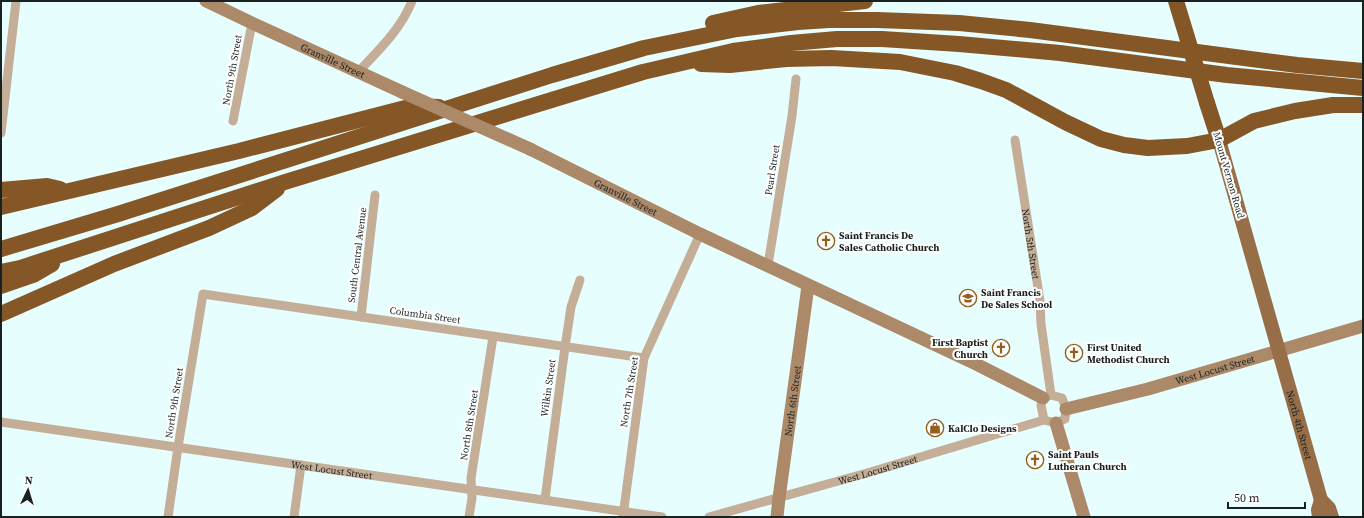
<svg xmlns="http://www.w3.org/2000/svg" width="1364" height="518" font-family="'Source Serif 4',serif">
<rect width="100%" height="100%" fill="#e7fefe"/>
<g fill="none" stroke-linecap="round" stroke-linejoin="round">
<g stroke="#c5ae98" stroke-width="9">
<path d="M359,71C379,50 401,29 412,1"/>
<path d="M233,121L252,23"/>
<path d="M1,133L16,1"/>
<path id="s1" d="M1015,140L1040,301L1041,324L1051,395"/>
<path d="M768,265L792,116L796,79"/>
<path d="M361,317L375,195"/>
<path d="M1051,395L1062,398L1066,409L1065,419L1056,423L1044,420L1041,405L1043,398Z"/>
<path id="s2" d="M1,422L662,517"/>
<path d="M545,499L565,347L571,307L580,280"/>
<path d="M623,516L644,358L700,234"/>
<path d="M168,517L178,447L203,294L644,358"/>
<path d="M294,517L301,465"/>
<path d="M469,517L472,498L471,478L493,337"/>
<path id="s3" d="M709,517L867,473L1044,420"/>
</g>
<g stroke="#ab8969" stroke-width="13">
<path id="s4" d="M206,1L252,23L402,92"/>
<path id="s5" d="M530,149L700,234L970,361L1043,398"/>
<path id="s6" d="M1066,409L1148,389L1363,326"/>
<path d="M1056,423L1084,517"/>
<path id="s7" d="M777,517L779,498L808,286"/>
</g>
<g stroke="#976e47" stroke-width="14">
<path id="s8" d="M1219,140L1321,500L1329,508L1332,517"/>
<path d="M1319,517L1318,510L1321,500"/>
</g>
<g stroke="#865726" stroke-width="16">
<path d="M713,23L758,13L865,1"/>
<path d="M701,64L730,65L786,59L832,58L900,62L955,73L981,81L1006,90L1065,122L1101,139L1124,145L1148,148L1187,146L1219,140L1254,121L1295,111L1333,105H1363"/>
<path d="M1207,103L1219,140"/>
<path d="M1,190L47,186L60,189"/>
<path d="M1,207L239,151L413,106L439,107"/>
<path d="M1,249L118,214L552,75L644,48L737,29L798,22L829,20H877L959,23L1030,30L1297,65L1363,71"/>
<path d="M1,272L20,268L285,182L643,72L733,51L791,43L837,39H882L959,44L1060,53L1227,75L1363,88"/>
<path d="M1,286L33,275L52,264"/>
<path d="M1,314L114,264L209,228L252,208L277,189"/>
</g>
<path stroke="#ab8969" stroke-width="13" d="M402,92L530,149"/>
<path stroke="#865726" stroke-width="16" d="M1176,1L1207,103"/>
</g>
<defs>
<symbol id="church-ring" viewBox="-11 -11 22 22"><circle r="9.5" fill="#fff" stroke="#975d1b" stroke-width="1.5"/><path d="M-1.2-6h2.4v3.5h3.3v2.4h-3.3V6h-2.4V-.1h-3.3v-2.4h3.3Z" fill="#975d1b"/></symbol>
<symbol id="school-ring" viewBox="-11 -11 22 22"><circle r="9.5" fill="#fff" stroke="#975d1b" stroke-width="1.5"/><path d="M0-5L7-2L0 1L-7-2ZM-4 1L0 2.5L4 1V4Q0 6-4 4Z" fill="#975d1b"/></symbol>
<symbol id="shop-ring" viewBox="-11 -11 22 22"><circle r="9.5" fill="#fff" stroke="#975d1b" stroke-width="1.5"/><path d="M-5-2.5h2.3a2.7 3.5 0 0 1 5.4 0H5L5.5 6h-11ZM-1.5-2.5h3a1.5 2.3 0 0 0-3 0Z" fill="#975d1b"/></symbol>
</defs>
<g fill-rule="evenodd">
<use href="#church-ring" x="816" y="231" width="20" height="20"/>
<use href="#school-ring" x="958" y="288" width="20" height="20"/>
<use href="#church-ring" x="991" y="338" width="20" height="20"/>
<use href="#church-ring" x="1064" y="343" width="20" height="20"/>
<use href="#shop-ring" x="925" y="418" width="20" height="20"/>
<use href="#church-ring" x="1025" y="450" width="20" height="20"/>
</g>
<g text-anchor="middle" dominant-baseline="central" stroke-width="4" stroke-linejoin="round" paint-order="stroke">
<g font-size="10" fill="#192121" stroke="#fff">
<text stroke="none"><textPath href="#s4" startOffset="140">Granville Street</textPath></text>
<text transform="translate(232 70) rotate(-80)">North 9th Street</text>
<text transform="translate(772 170) rotate(-81)">Pearl Street</text>
<text transform="translate(1229 175) rotate(74)">Mount Vernon Road</text>
<text stroke="none"><textPath href="#s5" startOffset="107">Granville Street</textPath></text>
<text stroke="none"><textPath href="#s1" startOffset="105">North 5th Street</textPath></text>
<text transform="translate(357 255) rotate(-83)">South Central Avenue</text>
<text transform="translate(425 315) rotate(8)">Columbia Street</text>
<text stroke="none"><textPath href="#s6" startOffset="154">West Locust Street</textPath></text>
<text transform="translate(548 388) rotate(-82)">Wilkin Street</text>
<text transform="translate(629 392) rotate(-81)">North 7th Street</text>
<text stroke="none"><textPath href="#s7" startOffset="117">North 6th Street</textPath></text>
<text transform="translate(174 403) rotate(-81)">North 9th Street</text>
<text transform="translate(469 425) rotate(-81)">North 8th Street</text>
<text stroke="none"><textPath href="#s8" startOffset="296">North 4th Street</textPath></text>
<text stroke="none"><textPath href="#s2" startOffset="334">West Locust Street</textPath></text>
<text stroke="none"><textPath href="#s3" startOffset="175">West Locust Street</textPath></text>
</g>
<g font-size="10" font-weight="bold" fill="#192121" stroke="#fff" text-anchor="start">
<text x="839" y="235">Saint Francis De<tspan x="839" dy="12">Sales Catholic Church</tspan></text>
<text x="981" y="292">Saint Francis<tspan x="981" dy="12">De Sales School</tspan></text>
<text x="988" y="342" text-anchor="end">First Baptist<tspan x="988" dy="12">Church</tspan></text>
<text x="1087" y="347">First United<tspan x="1087" dy="12">Methodist Church</tspan></text>
<text x="948" y="428">KalClo Designs</text>
<text x="1048" y="454">Saint Pauls<tspan x="1048" dy="12">Lutheran Church</tspan></text>
</g>
</g>
<rect width="1364" height="518" fill="none" stroke="#192121" stroke-width="4"/>
<g transform="translate(28 490) rotate(4)" stroke="#ffffff" stroke-width="3" paint-order="stroke">
<path d="M0-3L7 15L0 10L-7 15Z" fill="#192121"/>
<text y="-6" font-size="11" font-weight="bold" text-anchor="middle" fill="#192121">N</text>
</g>
<path d="M1228 502v6h77v-6" fill="none" stroke="#192121" stroke-width="2"/>
<text x="1234" y="502" font-size="12" fill="#192121" stroke="#ffffff" stroke-width="3" paint-order="stroke">50 m</text>
</svg>
